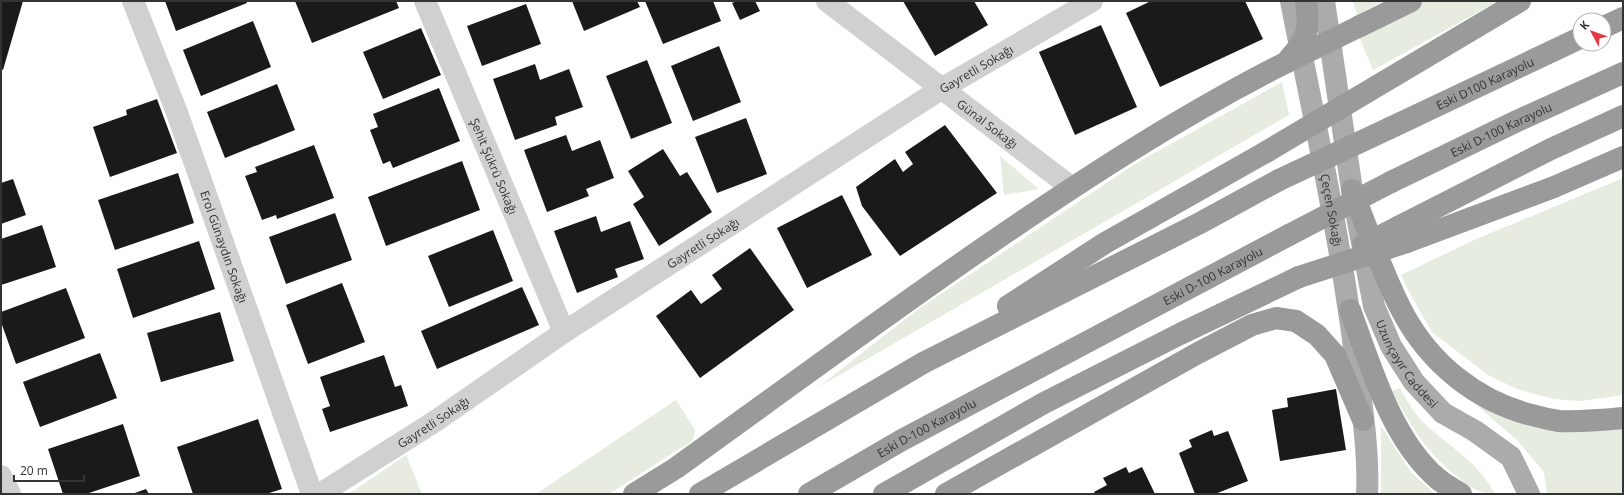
<svg xmlns="http://www.w3.org/2000/svg" width="1624" height="495" font-family="'Open Sans',sans-serif">
<rect width="100%" height="100%" fill="#fff"/>
<g fill="#e6ecdf">
<path d="M1353,1H1383L1357,15Z"/>
<path d="M1424,1H1498L1373,70L1359,36Z"/>
<path d="M1282,82L1289,115L817,388L917,310L1135,164Z"/>
<path d="M1000,156L1039,189L1004,195Z"/>
<path d="M1623,178V395L1581,401L1553,399L1517,389L1488,375L1432,332L1409,292L1401,275L1474,240Z"/>
<path d="M1400,388C1407,401 1415,415 1426,425C1450,447 1480,464 1495,494C1480,494 1470,487 1459,478C1428,455 1410,425 1392,391Z"/>
<path d="M676,400L695,430L693,440L609,494H536Z"/>
<path d="M1475,404L1501,417L1562,431L1623,427V493L1547,494L1544,472L1516,439Z"/>
<path d="M1381,426L1411,472L1435,494H1381Z"/>
<path d="M406,455L422,494H347L355,490Z"/>
</g>
<g fill="#1a1a1a">
<path d="M1,1H23L3,70L1,69Z"/>
<path d="M165,1H246L247,3L176,31Z"/>
<path d="M295,1H396L399,8L312,43Z"/>
<path d="M572,1H637L640,7L584,31Z"/>
<path d="M645,1H713L721,21L663,44Z"/>
<path d="M737,1H755L760,11L740,20L732,3Z"/>
<path d="M903,1H974L988,25L935,56Z"/>
<path d="M1151,1H1245L1263,39L1160,87L1126,13Z"/>
<path d="M526,4L541,44L482,66L467,26Z"/>
<path d="M253,21L271,67L201,96L183,50Z"/>
<path d="M1101,25L1137,107L1075,135L1039,52Z"/>
<path d="M421,28L441,75L383,99L363,52Z"/>
<path d="M719,46L741,102L693,121L671,66Z"/>
<path d="M647,60L672,123L631,139L606,76Z"/>
<path d="M535,64L540,80L569,69L583,107L555,117L557,125L515,140L493,79Z"/>
<path d="M277,84L295,130L225,158L207,112Z"/>
<path d="M439,88L460,141L393,168L390,161L383,164L370,130L378,127L373,114Z"/>
<path d="M157,99L177,153L110,177L93,127L127,115L126,110Z"/>
<path d="M746,118L767,174L717,193L695,137Z"/>
<path d="M945,125L997,193L900,256L862,206L856,187L895,159L903,172L913,164L905,152Z"/>
<path d="M566,135L572,151L600,140L614,178L586,189L589,196L547,212L524,150Z"/>
<path d="M314,145L334,198L277,219L276,215L262,220L245,176L257,172L255,167Z"/>
<path d="M663,149L680,176L687,172L712,212L659,246L633,204L644,197L628,171Z"/>
<path d="M462,161L480,210L386,246L368,197Z"/>
<path d="M178,173L194,223L115,250L98,200Z"/>
<path d="M13,179L26,215L1,224V183Z"/>
<path d="M842,195L872,255L807,288L777,228Z"/>
<path d="M335,213L352,260L286,284L269,237Z"/>
<path d="M596,216L601,232L630,221L644,259L615,269L618,277L577,293L554,231Z"/>
<path d="M42,225L56,267L1,285V239Z"/>
<path d="M493,230L513,281L449,307L428,256Z"/>
<path d="M199,241L215,289L133,318L117,269Z"/>
<path d="M750,248L794,310L700,378L656,316L691,290L701,304L722,289L712,275Z"/>
<path d="M342,283L365,342L308,364L286,305Z"/>
<path d="M522,287L539,325L437,369L421,331Z"/>
<path d="M66,288L85,338L16,364L1,322V312Z"/>
<path d="M220,312L234,361L161,382L147,333Z"/>
<path d="M100,353L117,398L40,427L23,382Z"/>
<path d="M384,355L395,387L401,385L408,406L330,432L322,409L330,406L320,377Z"/>
<path d="M1336,389L1346,450L1280,461L1272,410L1288,407L1287,398Z"/>
<path d="M258,419L282,489L266,494H193L177,447Z"/>
<path d="M123,424L140,476L86,494H63L48,449Z"/>
<path d="M1212,430L1214,436L1228,431L1248,481L1215,494H1195L1179,453L1192,447L1189,440Z"/>
<path d="M1126,467L1129,473L1142,467L1155,494H1095L1094,492L1107,485L1103,478Z"/>
<path d="M146,489L149,494H132Z"/>
</g>
<g fill="none" stroke-linecap="round" stroke-linejoin="round">
<g stroke="#d0d0d0" stroke-width="22">
<path id="s1" d="M133,1L176,110L312,494"/>
<path id="s2" d="M425,1L564,332"/>
<path id="s3" d="M827,1L1071,187"/>
<path d="M1,476L10,494"/>
<path id="s4" d="M320,494L434,422L564,332L941,89L1092,1"/>
</g>
<g stroke="#ababab" stroke-width="22">
<path id="s5" d="M1291,1C1314,119 1340,236 1355,355C1361,401 1369,448 1367,494"/>
<path id="s6" d="M1324,1L1352,190L1374,306L1391,346L1414,382L1443,413L1475,431L1511,457L1529,494"/>
</g>
<g stroke="#9a9a9a" stroke-width="22">
<path d="M1360,26L1411,1"/>
<path d="M1604,27L1623,18"/>
<path id="s7" d="M1390,128L1580,38"/>
<path id="s8" d="M1391,182L1517,121L1623,73"/>
<path d="M1352,190C1368,230 1382,273 1402,311C1429,363 1478,403 1536,416C1543,418 1552,420 1559,421C1581,422 1602,420 1623,418"/>
<path d="M1398,227L1551,149L1623,116"/>
<path d="M1407,242L1554,187L1623,157"/>
<path d="M1008,306L1105,243L1266,152"/>
<path d="M1350,310C1371,366 1391,439 1438,479C1445,485 1454,489 1461,494"/>
<path d="M634,494L676,468C776,396 875,323 976,253C1076,184 1178,117 1287,62"/>
<path d="M700,494L923,363L1200,223L1279,180"/>
<path id="s9" d="M809,494L902,440L1289,235"/>
<path d="M884,494L1044,403L1180,334L1299,277"/>
<path d="M946,494L1198,353L1252,325L1276,318L1296,321L1317,335L1335,355L1363,420"/>
</g>
<g stroke="#9a9a9a" stroke-width="22">
<path d="M1289,59C1308,37 1310,30 1306,1"/>
<path d="M1287,62L1360,26"/>
<path d="M1266,152L1520,1"/>
<path d="M1279,180L1390,128"/>
<path d="M1289,235L1391,182"/>
<path d="M1363,245L1398,227"/>
<path d="M1299,277L1407,242"/>
</g>
</g>
<g text-anchor="middle" dominant-baseline="central" stroke-width="4" stroke-linejoin="round" paint-order="stroke">
<g font-size="12" fill="#333" stroke="#fff">
<text stroke="none"><textPath href="#s4" startOffset="782">Gayretli Sokağı</textPath></text>
<text stroke="none"><textPath href="#s7" startOffset="105">Eski D100 Karayolu</textPath></text>
<text stroke="none"><textPath href="#s3" startOffset="202">Günal Sokağı</textPath></text>
<text stroke="none"><textPath href="#s8" startOffset="122">Eski D-100 Karayolu</textPath></text>
<text stroke="none"><textPath href="#s2" startOffset="179">Şehit Şükrü Sokağı</textPath></text>
<text stroke="none"><textPath href="#s5" startOffset="213">Çeçen Sokağı</textPath></text>
<text stroke="none"><textPath href="#s4" startOffset="458">Gayretli Sokağı</textPath></text>
<text stroke="none"><textPath href="#s1" startOffset="262">Erol Günaydın Sokağı</textPath></text>
<text stroke="none"><textPath href="#s9" startOffset="459">Eski D-100 Karayolu</textPath></text>
<text stroke="none"><textPath href="#s6" startOffset="376">Uzunçayır Caddesi</textPath></text>
<text stroke="none"><textPath href="#s4" startOffset="134">Gayretli Sokağı</textPath></text>
<text stroke="none"><textPath href="#s9" startOffset="135">Eski D-100 Karayolu</textPath></text>
</g>
</g>
<rect width="1624" height="495" fill="none" stroke="#333333" stroke-width="4"/>
<g transform="translate(1592 32) rotate(311)"><circle r="19" fill="#ffffff" stroke="#adadad"/>
<path d="M0-3L7 15L0 10L-7 15Z" fill="#e63946"/>
<text y="-6" font-size="11" font-weight="bold" text-anchor="middle" fill="#333333">K</text>
</g>
<path d="M14 475v6h70v-6" fill="none" stroke="#333333" stroke-width="2"/>
<text x="20" y="475" font-size="12" fill="#333333" stroke="#ffffff" stroke-width="3" paint-order="stroke">20 m</text>
</svg>
